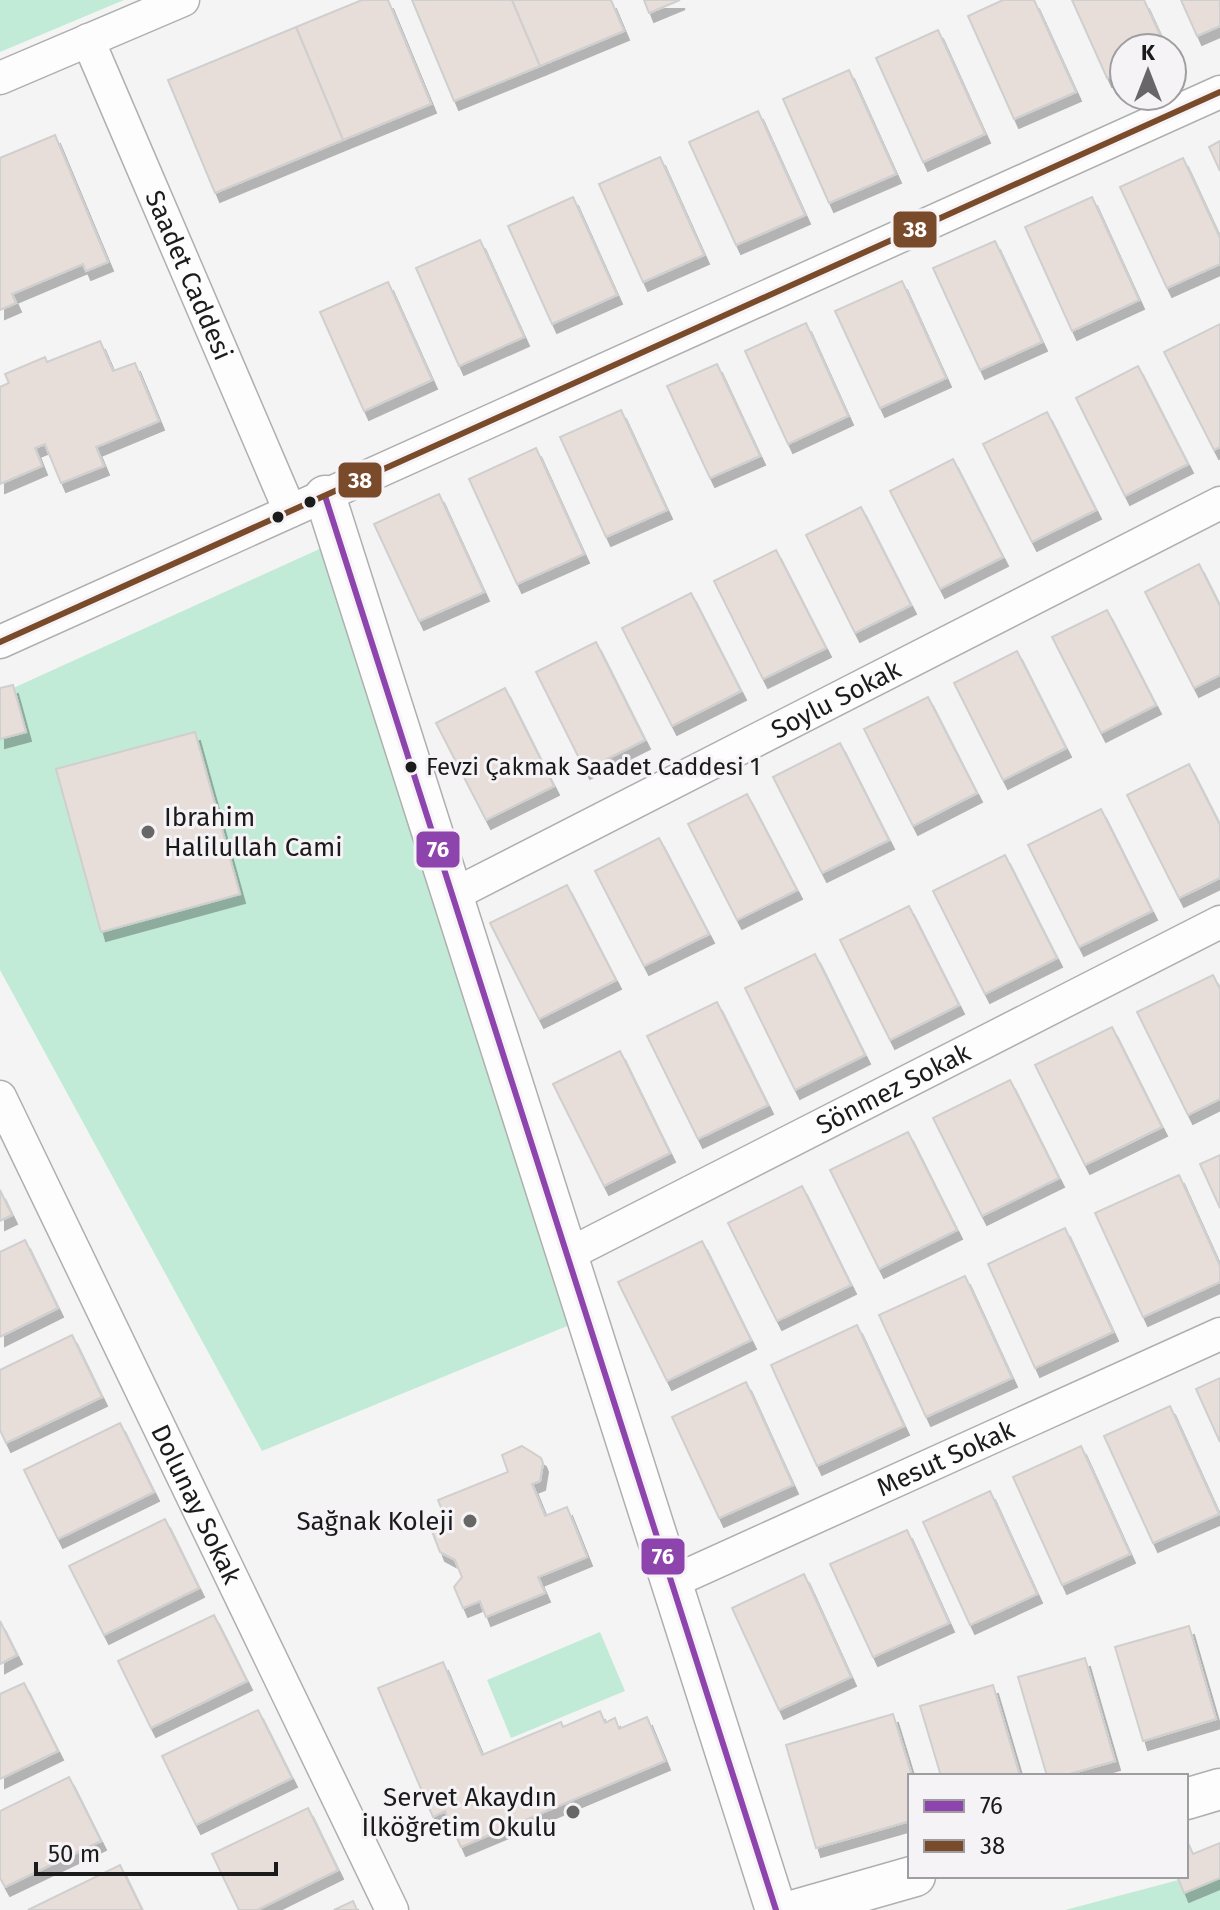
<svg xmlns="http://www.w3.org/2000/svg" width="1220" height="1910" font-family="'Fira Sans',sans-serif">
<defs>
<filter id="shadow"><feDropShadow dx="5" dy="9" stdDeviation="0" flood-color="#0004"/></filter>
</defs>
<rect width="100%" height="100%" fill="#f5f4f5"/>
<g fill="#c1ebd7">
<path d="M0,0H124L0,52Z"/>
<path d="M326,546L577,1322L262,1451L0,970V694Z"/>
<path d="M600,1632L625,1691L511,1738L487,1680Z"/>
<path d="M1220,1869V1910H1065Z"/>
</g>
<g fill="#e8ded9" stroke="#d0cfcf" stroke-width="2" filter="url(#shadow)">
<path d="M362,0H388L431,104L343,140L296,27Z"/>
<path d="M412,0H512L540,66L454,101Z"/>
<path d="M512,0H611L624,31L540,66Z"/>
<path d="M644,0H680L649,13Z"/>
<path d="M1003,0H1034L1076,92L1014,119L968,16Z"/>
<path d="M1072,0H1144L1166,48H1124V71L1107,78Z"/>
<path d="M1181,0H1220V26L1197,36Z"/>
<path d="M296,27L343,140L215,193L168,80Z"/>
<path d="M938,30L985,134L923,162L876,58Z"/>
<path d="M849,70L896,174L829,203L783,99Z"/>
<path d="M758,111L805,215L736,245L689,142Z"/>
<path d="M55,135L108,262L86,271L83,264L12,294L16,303L0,310V158Z"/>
<path d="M1220,141V171L1209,147Z"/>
<path d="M660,157L704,255L643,282L599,184Z"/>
<path d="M1183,158L1220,238V264L1167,288L1120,187Z"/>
<path d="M573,197L617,295L552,324L508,226Z"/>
<path d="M1092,197L1139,300L1072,331L1025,227Z"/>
<path d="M480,240L524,337L459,366L416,268Z"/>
<path d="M995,241L1042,342L980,370L933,268Z"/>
<path d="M902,281L946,378L880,408L835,311Z"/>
<path d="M388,282L432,380L364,411L320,312Z"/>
<path d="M806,323L848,416L788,444L745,351Z"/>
<path d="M1220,324V447L1214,450L1164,352Z"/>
<path d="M100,341L113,371L135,363L159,421L96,447L104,466L61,483L45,444L35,448L42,466L0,484V387L9,383L5,374L45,357L47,362Z"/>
<path d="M717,364L760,456L710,478L667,386Z"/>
<path d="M1138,366L1188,464L1125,496L1076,398Z"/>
<path d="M621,410L667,510L606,537L560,437Z"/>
<path d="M1047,412L1096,510L1032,542L983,444Z"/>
<path d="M536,448L584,554L517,584L469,479Z"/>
<path d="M953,459L1003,557L940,589L890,491Z"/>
<path d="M439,494L484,592L419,621L374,524Z"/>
<path d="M861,507L911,605L855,633L806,535Z"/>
<path d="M776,550L826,648L763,679L714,581Z"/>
<path d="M1199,564L1220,606V675L1194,688L1145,592Z"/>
<path d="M691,593L741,691L672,726L622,628Z"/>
<path d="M1107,610L1156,705L1101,733L1052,637Z"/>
<path d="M596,642L645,740L585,770L536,672Z"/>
<path d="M1017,651L1066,748L1003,780L954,683Z"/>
<path d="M13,685L26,732L0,739V688Z"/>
<path d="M505,688L554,786L486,820L436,723Z"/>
<path d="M928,697L977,793L913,826L864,729Z"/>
<path d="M195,732L240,894L101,932L56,769Z"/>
<path d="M840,743L889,840L822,873L773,777Z"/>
<path d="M1189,764L1220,825V878L1179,898L1127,795Z"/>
<path d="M747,794L797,890L737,920L688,824Z"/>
<path d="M1101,809L1152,911L1079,947L1028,845Z"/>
<path d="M659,838L709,934L644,966L595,871Z"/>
<path d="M1005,855L1057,958L985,994L933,891Z"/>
<path d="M567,885L616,980L539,1019L490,923Z"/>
<path d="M909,906L959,1005L890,1040L840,940Z"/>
<path d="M815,954L865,1055L795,1090L745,988Z"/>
<path d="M1213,975L1220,989V1099L1188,1115L1137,1012Z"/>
<path d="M717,1002L768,1105L698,1139L647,1036Z"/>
<path d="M1112,1027L1162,1127L1085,1165L1035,1065Z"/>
<path d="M620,1051L670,1153L604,1186L553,1084Z"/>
<path d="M1010,1080L1059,1178L982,1216L933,1118Z"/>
<path d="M908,1132L957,1230L879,1269L830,1170Z"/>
<path d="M1220,1155V1208L1200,1164Z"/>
<path d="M1179,1175L1220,1266V1282L1143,1317L1095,1213Z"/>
<path d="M802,1186L851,1285L777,1321L728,1223Z"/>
<path d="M0,1190L12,1215L0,1221Z"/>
<path d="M1065,1228L1113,1332L1035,1368L988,1264Z"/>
<path d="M25,1240L58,1308L0,1337V1252Z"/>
<path d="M702,1241L751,1340L667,1381L618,1282Z"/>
<path d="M965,1276L1012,1378L926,1417L879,1315Z"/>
<path d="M857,1325L904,1426L817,1466L771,1365Z"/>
<path d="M72,1335L102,1397L6,1443L0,1430V1370Z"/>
<path d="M1220,1378V1442L1196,1389Z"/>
<path d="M746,1382L793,1485L719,1518L672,1417Z"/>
<path d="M1170,1406L1219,1514L1153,1543L1104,1436Z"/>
<path d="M120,1423L154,1492L58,1539L24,1470Z"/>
<path d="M522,1446L541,1458L543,1463L540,1481L532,1484L545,1516L567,1507L587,1557L538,1577L545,1593L486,1617L480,1601L463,1608L454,1587L462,1577L455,1560L440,1552L430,1526L446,1520L438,1500L508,1472L502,1455Z"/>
<path d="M1081,1446L1130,1554L1062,1585L1013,1477Z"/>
<path d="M990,1491L1037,1594L970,1625L923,1522Z"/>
<path d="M165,1519L199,1588L104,1635L69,1566Z"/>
<path d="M907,1530L949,1623L873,1657L830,1564Z"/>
<path d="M804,1574L851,1677L779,1710L732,1608Z"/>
<path d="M214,1615L247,1681L151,1728L118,1661Z"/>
<path d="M0,1621L17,1655L0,1664Z"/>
<path d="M1189,1626L1216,1719L1143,1741L1115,1647Z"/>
<path d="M1085,1658L1115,1761L1062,1776H1047L1018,1677Z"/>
<path d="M443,1662L482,1755L561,1722L563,1727L600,1711L605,1723L615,1718L619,1729L647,1717L665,1761L461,1847L445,1811L433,1817L378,1688Z"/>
<path d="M24,1683L58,1751L0,1779V1694Z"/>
<path d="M993,1685L1020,1776H941L920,1706Z"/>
<path d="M258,1710L292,1778L196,1825L162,1756Z"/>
<path d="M893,1714L912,1776L910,1821L816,1848L786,1745Z"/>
<path d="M69,1777L101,1841L5,1887L0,1878V1811Z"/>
<path d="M308,1808L338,1870L257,1910H239L212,1854Z"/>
<path d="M1220,1843V1878L1184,1893L1177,1876H1186V1846L1189,1845L1193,1854Z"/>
<path d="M120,1865L142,1910H28Z"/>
<path d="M353,1901L357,1910H334Z"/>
</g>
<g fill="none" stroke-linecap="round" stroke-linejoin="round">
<defs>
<g id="minor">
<path id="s1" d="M88,40L290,511"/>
<path d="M0,78L183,0"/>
<path d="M0,642L1220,92"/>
<path id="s2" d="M453,895L1220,503"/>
<path id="s3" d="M0,1097L392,1910"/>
<path id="s4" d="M567,1255L1220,922"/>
<path id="s5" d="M672,1582L1220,1334"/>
</g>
<g id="tertiary">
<path d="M325,496L776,1910"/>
<path d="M1186,1799L1220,1789"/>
<path d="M796,1910L915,1876"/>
</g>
</defs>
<use href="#minor" stroke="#b0afb0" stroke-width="35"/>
<use href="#tertiary" stroke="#b0afb0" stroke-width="43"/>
<use href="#minor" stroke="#fefdfe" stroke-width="32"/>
<use href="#tertiary" stroke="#fefdfe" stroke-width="40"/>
<defs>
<path id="bus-1" d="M325,496L776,1910"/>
<path id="bus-2" d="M0,642L1220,92"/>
</defs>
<use href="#bus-1" stroke="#f5f3f6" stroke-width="12"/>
<use href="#bus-2" stroke="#f5f3f6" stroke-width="12"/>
<use href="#bus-1" stroke="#8e44ad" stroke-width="6"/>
<use href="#bus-2" stroke="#7a4b2a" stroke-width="6"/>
</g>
<g fill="#1c1b1c" stroke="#f5f3f6" stroke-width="3">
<circle cx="310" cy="502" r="7"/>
<circle cx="278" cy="517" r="7"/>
<circle cx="411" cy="767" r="7"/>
</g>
<g fill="#686768" stroke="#f5f3f6" stroke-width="3">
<circle cx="148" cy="832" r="8"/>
<circle cx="470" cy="1521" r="8"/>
<circle cx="573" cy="1812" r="8"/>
</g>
<g text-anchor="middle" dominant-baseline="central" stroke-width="6" stroke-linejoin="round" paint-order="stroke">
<g font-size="24" fill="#1c1b1c" stroke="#f5f3f6" text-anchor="start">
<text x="426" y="767">Fevzi Çakmak Saadet Caddesi 1</text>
</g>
<g font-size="26" fill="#1c1b1c" stroke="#f5f3f6">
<text stroke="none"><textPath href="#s1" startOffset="256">Saadet Caddesi</textPath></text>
<text stroke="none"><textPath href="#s2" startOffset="430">Soylu Sokak</textPath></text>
<text stroke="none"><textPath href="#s4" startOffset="366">Sönmez Sokak</textPath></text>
<text stroke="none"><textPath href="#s5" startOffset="300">Mesut Sokak</textPath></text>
<text stroke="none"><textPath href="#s3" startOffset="452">Dolunay Sokak</textPath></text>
</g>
<g font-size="26" fill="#1c1b1c" stroke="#f5f3f6" text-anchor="end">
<text x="164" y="817" text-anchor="start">Ibrahim<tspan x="164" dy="30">Halilullah Cami</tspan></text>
<text x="454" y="1521">Sağnak Koleji</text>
<text x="557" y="1797">Servet Akaydın<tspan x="557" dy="30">İlköğretim Okulu</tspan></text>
</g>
</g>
<g stroke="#f5f3f6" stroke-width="3">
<rect x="892" y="210" width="46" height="39" rx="8" fill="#7a4b2a"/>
<rect x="337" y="461" width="46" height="38" rx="8" fill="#7a4b2a"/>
<rect x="415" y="830" width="46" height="39" rx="8" fill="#8e44ad"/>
<rect x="640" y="1537" width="46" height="39" rx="8" fill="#8e44ad"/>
</g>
<g font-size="22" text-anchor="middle" font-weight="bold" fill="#fff">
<text x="915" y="237">38</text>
<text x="360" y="488">38</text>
<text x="438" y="857">76</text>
<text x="663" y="1564">76</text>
</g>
<rect x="908" y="1774" width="280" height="104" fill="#f5f3f6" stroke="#9e9d9f" stroke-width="2"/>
<rect x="924" y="1800" width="40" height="12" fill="#8e44ad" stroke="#9e9d9f" stroke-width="2"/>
<text x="980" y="1814" font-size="24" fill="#1c1b1c">76</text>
<rect x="924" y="1840" width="40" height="12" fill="#7a4b2a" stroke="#9e9d9f" stroke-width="2"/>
<text x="980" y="1854" font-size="24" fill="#1c1b1c">38</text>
<g transform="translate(1148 72)"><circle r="38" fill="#f5f3f6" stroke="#9e9d9f" stroke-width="2"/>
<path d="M0-6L14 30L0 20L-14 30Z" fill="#686768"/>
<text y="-12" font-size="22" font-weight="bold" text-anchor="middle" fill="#1c1b1c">K</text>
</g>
<path d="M36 1862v12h240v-12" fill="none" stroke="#1c1b1c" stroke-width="4"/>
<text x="48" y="1862" font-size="24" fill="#1c1b1c" stroke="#f5f3f6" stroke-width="6" paint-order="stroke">50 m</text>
</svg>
